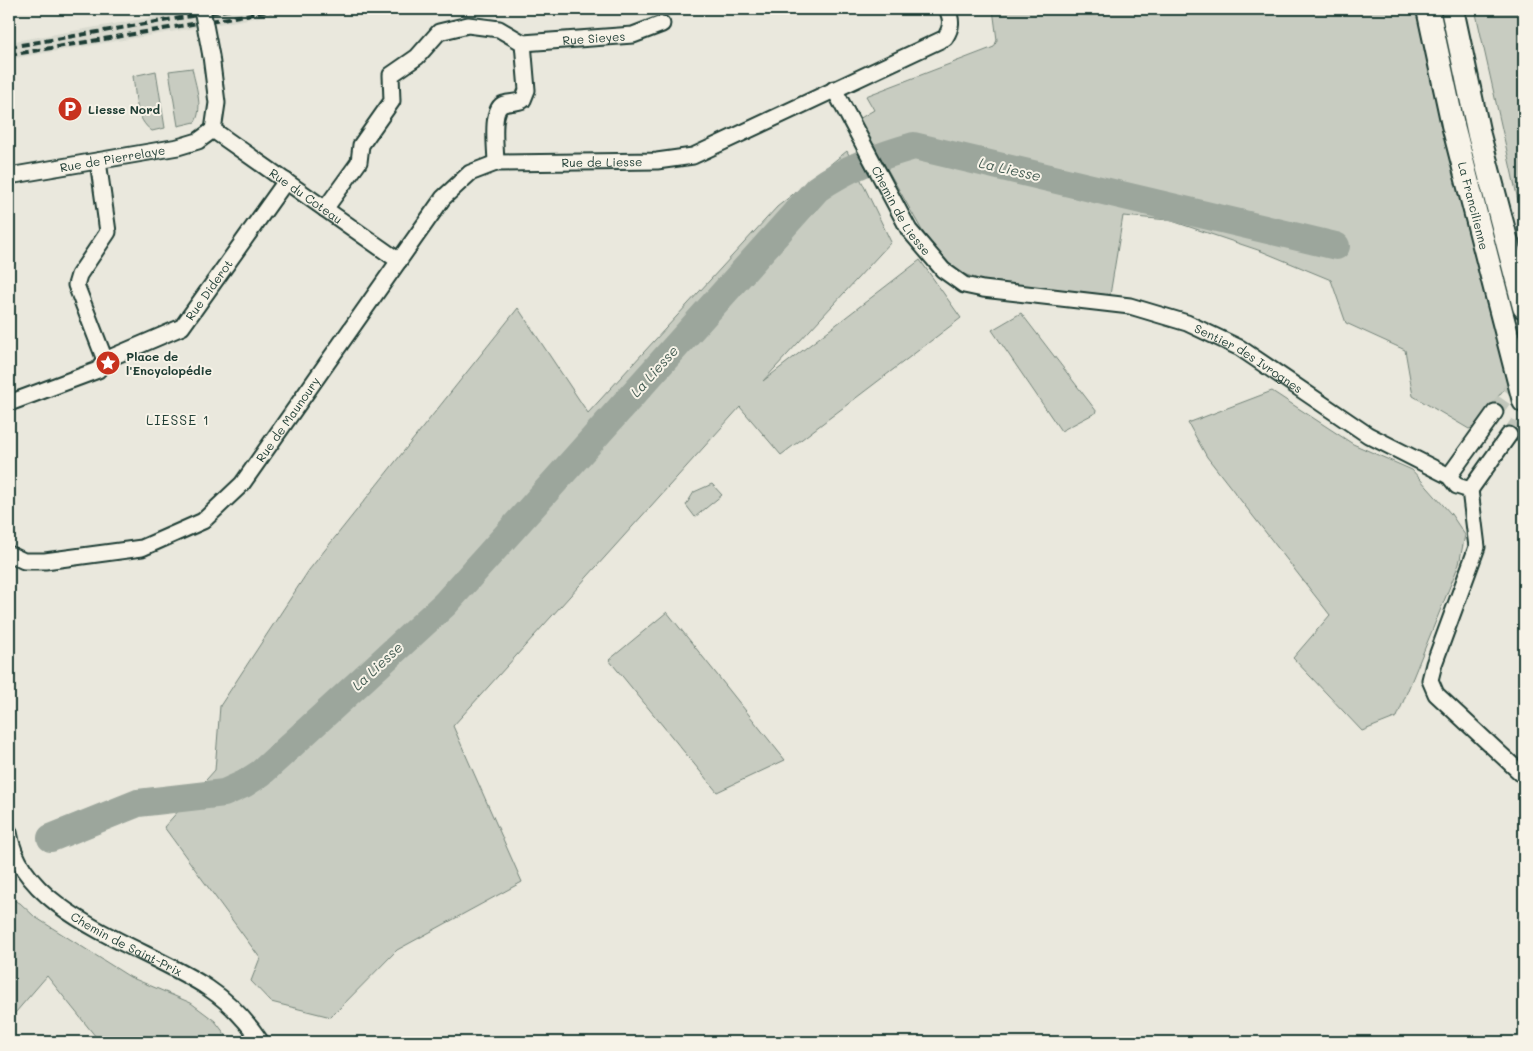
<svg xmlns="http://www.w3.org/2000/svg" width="1533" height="1051" font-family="Mali,sans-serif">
<rect width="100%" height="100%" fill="#eae8dd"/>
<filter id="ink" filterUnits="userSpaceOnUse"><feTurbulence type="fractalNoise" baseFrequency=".02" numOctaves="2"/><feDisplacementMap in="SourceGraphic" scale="10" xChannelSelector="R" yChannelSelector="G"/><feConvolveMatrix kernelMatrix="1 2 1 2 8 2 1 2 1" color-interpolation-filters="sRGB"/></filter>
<g filter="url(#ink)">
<path fill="#d9dacf" d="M201,9H308L9,59V42Z"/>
<g fill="#c8ccc1" stroke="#74847a">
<path d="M993,9H1416L1510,381L1476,426L1469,429L1413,396L1405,350L1346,323L1331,280L1261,251L1169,220L1123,216L1110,295L984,281L955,271L924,234L859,119L874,110L866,96L994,47L997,40Z"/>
<path d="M1475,9H1524V227Z"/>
<path d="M192,68C195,84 204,107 195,122L178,126L169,71Z"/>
<path d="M156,71L165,128L152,131C135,119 136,96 133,76Z"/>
<path d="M847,151L891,242L763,381L920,260L961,318L781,455L740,407L453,726L522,882L397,950L331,1017L271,1002L251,981L260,958L164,827L215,770L220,706L309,570L518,308L588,413L777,207Z"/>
<path d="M1021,313L1097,412L1061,431L992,330Z"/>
<path d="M1272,391L1353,444L1412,470L1451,514L1465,535L1459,564L1397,717L1362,731L1293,658L1330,615L1207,457L1188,423Z"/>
<path d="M712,484L722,495L695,517L686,505L694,492Z"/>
<path d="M667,612L785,760L717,792L609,660Z"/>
<path d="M9,898L20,903L35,917L130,977L191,1003L215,1021L231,1042H100L47,976L9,1020Z"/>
</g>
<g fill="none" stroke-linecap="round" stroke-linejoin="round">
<path stroke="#9ca69c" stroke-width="28" d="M51,838L138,803L224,793L244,784L261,773L445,604L817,189C846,168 879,156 914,146L1336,246"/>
<g stroke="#c1c6bb" stroke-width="15" stroke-dasharray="15 8" stroke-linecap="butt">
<path d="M1495,412L1521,375"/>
<path d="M1509,435L1524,414"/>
</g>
<defs>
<g id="minor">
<path id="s1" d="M523,43L633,35L662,24"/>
<path d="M211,56L217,103L213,130"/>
<path id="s2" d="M834,89L909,230L943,270L964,285L983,289L1130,306L1187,323L1240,348L1368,435L1449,476L1457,486L1470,490"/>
<path id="s3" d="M213,130L399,261"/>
<path id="s4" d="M98,161L108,232L79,275L76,285L105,360L182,327L286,181"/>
<path id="s5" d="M9,176L178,147L198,141L213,130"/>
<path d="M325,209L359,162L361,145L392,101L391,75L417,57L439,32L468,25L499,29L523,43L527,90L523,100C516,103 510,102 504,104C490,108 496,151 496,163"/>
<path d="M12,402L98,370L105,360"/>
<path d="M1449,476L1495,412"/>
<path d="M1470,490L1477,547L1434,664L1430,680L1436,694L1524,776"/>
<path d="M1470,490L1509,435"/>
<path id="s6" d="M9,554L24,561H45L142,548L203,521L242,484L443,198L470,173L496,163L657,161L693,156L945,38C952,27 952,20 947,9"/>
<path id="s7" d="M9,832C21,915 146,946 208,988C229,1002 247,1021 261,1042"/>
</g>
<g id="highway">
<path id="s8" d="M1428,9L1453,125L1524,401"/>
<path d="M1452,9L1479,135L1524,307"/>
</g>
</defs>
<use href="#minor" stroke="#1f3d34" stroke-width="19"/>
<use href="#highway" stroke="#1f3d34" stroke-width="26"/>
<use href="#minor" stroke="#f7f3e8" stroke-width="15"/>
<use href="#highway" stroke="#f7f3e8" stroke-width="22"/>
<g stroke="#1f3d34" stroke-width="4" stroke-dasharray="8 4" stroke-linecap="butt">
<path d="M9,47L233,9"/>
<path d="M9,55L281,9"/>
</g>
<defs>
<path id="minor-bridge" d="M202,9L211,56"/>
</defs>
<use href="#minor-bridge" stroke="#1f3d34" stroke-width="19" stroke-linecap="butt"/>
<use href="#minor-bridge" stroke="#f7f3e8" stroke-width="15"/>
</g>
</g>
<defs>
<symbol id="parking-disc" viewBox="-11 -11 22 22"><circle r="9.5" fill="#c8321e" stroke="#f7f3e8"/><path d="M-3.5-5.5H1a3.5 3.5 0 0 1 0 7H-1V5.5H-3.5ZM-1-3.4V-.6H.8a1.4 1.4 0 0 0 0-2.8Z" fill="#fff"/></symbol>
<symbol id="sight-disc" viewBox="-11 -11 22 22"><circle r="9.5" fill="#c8321e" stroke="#f7f3e8"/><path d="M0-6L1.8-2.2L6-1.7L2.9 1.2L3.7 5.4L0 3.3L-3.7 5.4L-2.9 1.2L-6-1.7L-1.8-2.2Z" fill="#fff"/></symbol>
</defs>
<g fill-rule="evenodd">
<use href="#parking-disc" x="56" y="95" width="28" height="28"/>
<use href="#sight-disc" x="94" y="349" width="28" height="28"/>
</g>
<g text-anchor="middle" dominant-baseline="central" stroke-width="4" stroke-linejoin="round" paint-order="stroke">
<g font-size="12" fill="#1f3d34" stroke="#f7f3e8">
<text stroke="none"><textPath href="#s1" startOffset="71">Rue Sieyes</textPath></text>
<text stroke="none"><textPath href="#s5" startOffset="105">Rue de Pierrelaye</textPath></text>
<text stroke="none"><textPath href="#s6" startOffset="776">Rue de Liesse</textPath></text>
<text stroke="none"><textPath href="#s3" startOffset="114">Rue du Coteau</textPath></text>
<text stroke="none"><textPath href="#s8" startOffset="202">La Francilienne</textPath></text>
<text stroke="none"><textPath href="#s2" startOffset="139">Chemin de Liesse</textPath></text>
<text stroke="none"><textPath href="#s4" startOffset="344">Rue Diderot</textPath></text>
<text stroke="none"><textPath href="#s2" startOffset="536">Sentier des Ivrognes</textPath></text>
<text stroke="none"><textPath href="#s6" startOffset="335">Rue de Maunoury</textPath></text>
<text stroke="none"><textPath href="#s7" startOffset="169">Chemin de Saint-Prix</textPath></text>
</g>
<g font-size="12" font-weight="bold" fill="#1f3d34" stroke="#f7f3e8" text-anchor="start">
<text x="88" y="109">Liesse Nord</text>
<text x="126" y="356">Place de<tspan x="126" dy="14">l'Encyclopédie</tspan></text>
</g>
<g font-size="14" font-style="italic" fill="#445c53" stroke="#f7f3e8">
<text transform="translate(1010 169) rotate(13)">La Liesse</text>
<text transform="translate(654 371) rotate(-48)">La Liesse</text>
<text transform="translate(377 666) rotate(-43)">La Liesse</text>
</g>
<g font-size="14" letter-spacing="1" fill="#1f3d34" stroke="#f7f3e8">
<text x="178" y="419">LIESSE 1</text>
</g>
</g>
<rect width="1533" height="1051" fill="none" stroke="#f7f3e8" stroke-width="30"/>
<rect x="15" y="15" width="1503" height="1021" fill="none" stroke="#1f3d34" stroke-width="2" filter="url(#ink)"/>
</svg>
